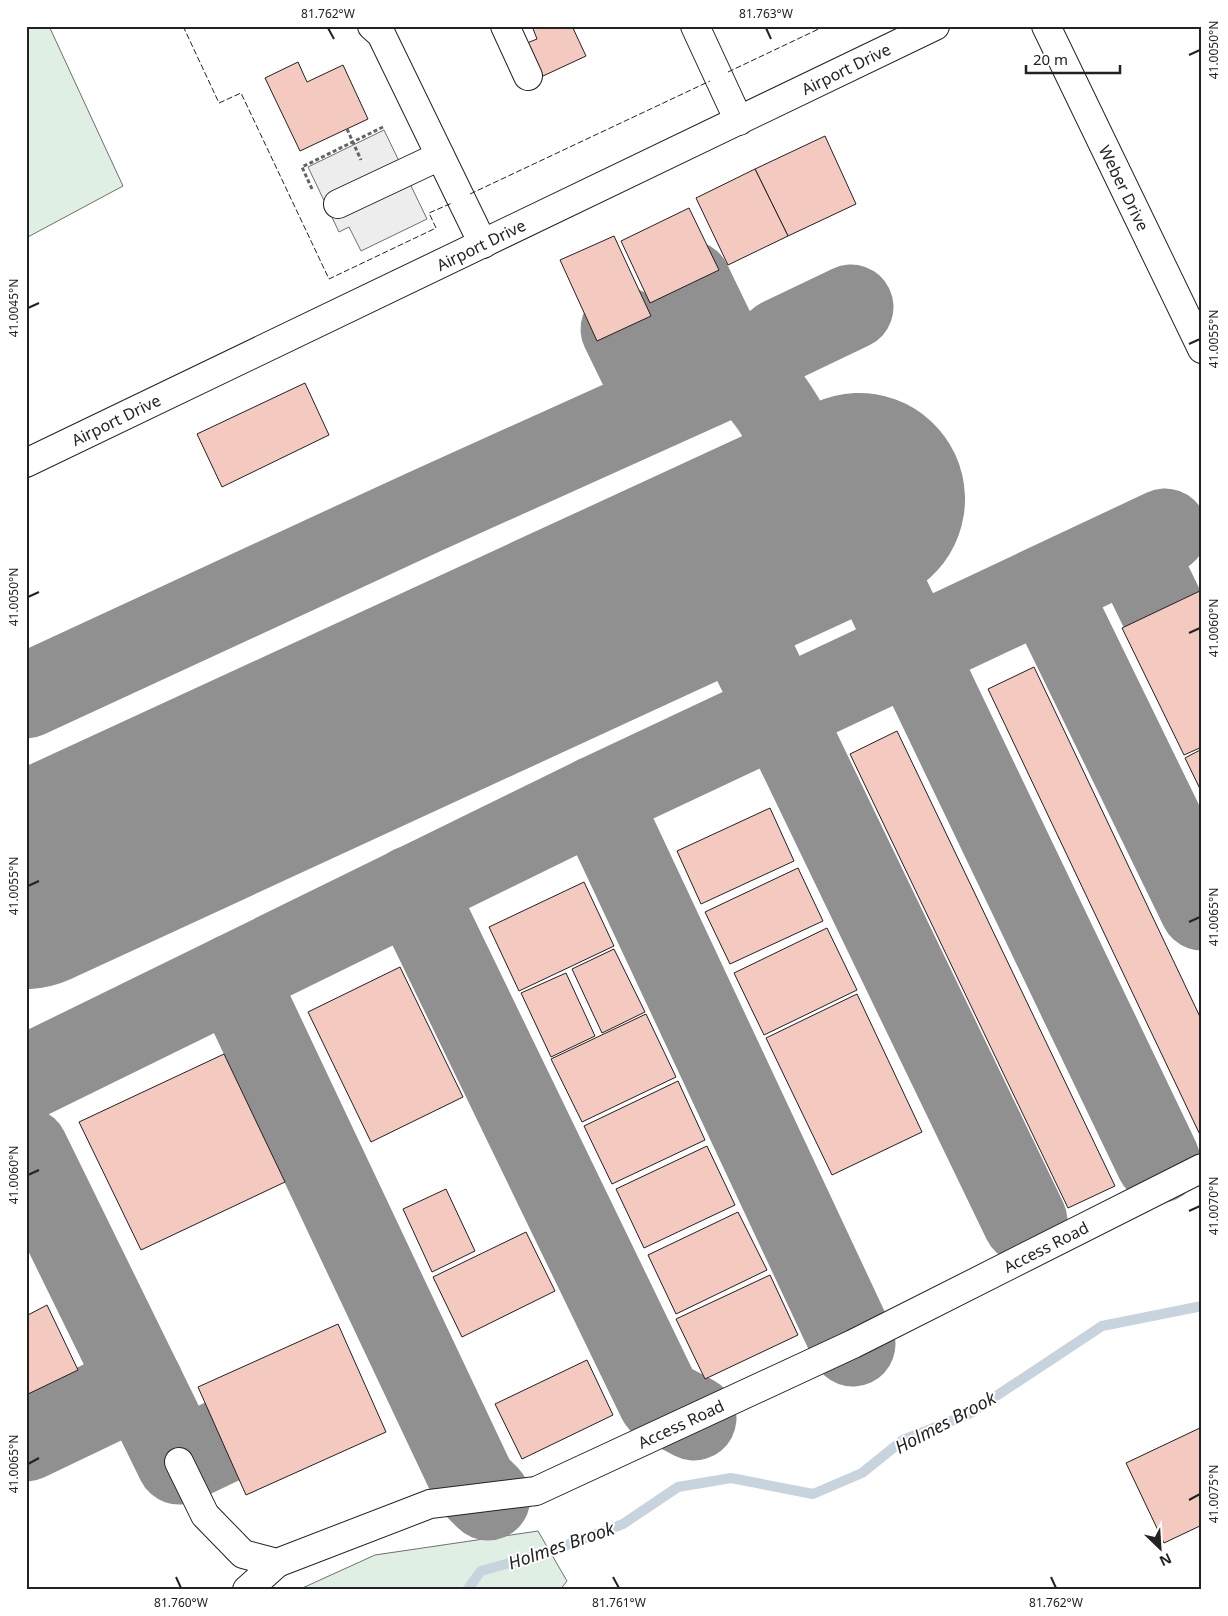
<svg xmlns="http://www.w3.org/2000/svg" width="1228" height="1616" font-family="'Noto Sans',sans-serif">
<rect width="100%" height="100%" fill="#fff"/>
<g fill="#e0efe3" stroke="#6f6f6f">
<path d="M26,26H49L123,186L26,238Z"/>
<path d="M538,1531L567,1581L560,1590H298L375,1555Z"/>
</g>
<path fill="#ededed" stroke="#6f6f6f" d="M384,130L427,219L361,251L349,227L339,232L308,167Z"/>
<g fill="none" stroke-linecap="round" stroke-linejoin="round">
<path stroke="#c7d3dd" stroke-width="10" d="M467,1590L481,1571L545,1553L623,1524L678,1487L731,1478L813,1494L862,1473L903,1440L969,1414L1102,1326L1202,1306"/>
<g stroke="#909090" stroke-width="85">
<path d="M689,283L732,372"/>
<path d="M623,329L660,405"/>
<path d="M739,370C783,400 804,467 827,514"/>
<path d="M844,506L1158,1161"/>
<path d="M1132,547L1162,609"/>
<path d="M710,568L1025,1221"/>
<path d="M1046,588L1202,908"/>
<path d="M26,696L424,512L739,370L762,359L780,341L851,307"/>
<path d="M597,798L853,1344"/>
<path d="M412,888L660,1400L694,1418"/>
<path d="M234,976L474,1484L488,1498"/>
<path d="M26,1078L597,798L1165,531"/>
<path d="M26,1150L179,1462L223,1441"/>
<path d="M26,1439L141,1384"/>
</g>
<path stroke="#909090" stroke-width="212" d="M26,883L859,499"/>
</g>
<g fill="#f3c9c0" stroke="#222">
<path d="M532,26H572L586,56L543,76L527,43L537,39Z"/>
<path d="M298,62L307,82L343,65L368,119L300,151L265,78Z"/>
<path d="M825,136L856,204L788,236L755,169Z"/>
<path d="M755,169L788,236L728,265L696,198Z"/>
<path d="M689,208L719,270L650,303L621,241Z"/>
<path d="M614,236L651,316L597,341L560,260Z"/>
<path d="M305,383L329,435L222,487L197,434Z"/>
<path d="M1202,590V747L1184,755L1122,628Z"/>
<path d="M1034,667L1202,1021V1139L988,689Z"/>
<path d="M897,731L1115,1186L1068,1208L850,754Z"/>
<path d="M1202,749V793L1185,758Z"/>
<path d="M770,808L794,861L701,904L677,851Z"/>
<path d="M798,868L823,921L730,964L705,912Z"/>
<path d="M584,882L614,946L519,991L489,927Z"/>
<path d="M827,928L857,990L764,1035L734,973Z"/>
<path d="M614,949L645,1012L602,1033L572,969Z"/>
<path d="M400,967L463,1097L371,1142L308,1012Z"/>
<path d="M566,973L595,1036L551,1057L521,993Z"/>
<path d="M857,994L922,1132L832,1175L766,1038Z"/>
<path d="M646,1014L676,1077L582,1122L551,1059Z"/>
<path d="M224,1054L285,1182L141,1250L79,1122Z"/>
<path d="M678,1081L705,1140L612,1184L584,1126Z"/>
<path d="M707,1146L735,1205L644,1248L616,1189Z"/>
<path d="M446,1189L475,1251L432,1272L403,1209Z"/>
<path d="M738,1212L767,1270L676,1314L648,1255Z"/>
<path d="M526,1232L555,1291L462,1337L433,1277Z"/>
<path d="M770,1275L798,1335L705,1379L676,1319Z"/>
<path d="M47,1305L78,1370L26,1395V1316Z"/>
<path d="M338,1324L386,1432L246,1495L198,1387Z"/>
<path d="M587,1360L613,1415L522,1459L495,1404Z"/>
<path d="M1202,1427V1525L1164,1543L1126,1463Z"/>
</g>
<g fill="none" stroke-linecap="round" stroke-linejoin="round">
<defs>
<g id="minor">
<path d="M372,26L381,34L483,244"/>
<path d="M505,26L528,76"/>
<path d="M695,26L739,121"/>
<path d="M1046,26L1202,349"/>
<path d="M338,204L440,156"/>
<path d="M26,463L935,26"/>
<path d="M179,1462L205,1515L243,1554L277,1563L430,1504L536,1491L853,1344L1202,1168"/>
<path d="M247,1590L277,1563"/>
</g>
</defs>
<use href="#minor" stroke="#222" stroke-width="30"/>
<g stroke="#646464" stroke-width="3" stroke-dasharray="4 2.5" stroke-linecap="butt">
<path d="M577,26V27"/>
<path d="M347,129L361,160"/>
<path d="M312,189L302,167L385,126"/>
</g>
<use href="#minor" stroke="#fff" stroke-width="28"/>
<g stroke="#222" stroke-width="1" stroke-dasharray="6 2.5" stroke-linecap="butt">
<path d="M183,26L219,103L241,93L329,279L436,228L429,213L452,203"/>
<path d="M728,72L825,26"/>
<path d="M470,194L710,81"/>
</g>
</g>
<path fill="none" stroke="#222" stroke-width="2" d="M328,28L334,39M766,28L771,39M1189,55L1200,50M28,308L39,303M1189,344L1200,339M28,597L39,592M1189,633L1200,628M28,886L39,881M1189,922L1200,917M28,1175L39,1170M1189,1211L1200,1206M28,1464L39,1458M1189,1500L1200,1494M176,1577L181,1588M613,1577L619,1588M1051,1577L1056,1588"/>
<g text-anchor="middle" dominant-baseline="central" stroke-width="4" stroke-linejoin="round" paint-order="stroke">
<g font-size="16" fill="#222" stroke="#fff">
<text transform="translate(846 69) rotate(-26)">Airport Drive</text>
<text transform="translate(1124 188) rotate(64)">Weber Drive</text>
<text transform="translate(481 245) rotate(-26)">Airport Drive</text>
<text transform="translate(116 420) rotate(-26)">Airport Drive</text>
<text transform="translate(1046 1247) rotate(-27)">Access Road</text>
<text transform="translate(681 1424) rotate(-25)">Access Road</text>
</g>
<g font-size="18" font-style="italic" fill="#222" stroke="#fff">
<text transform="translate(945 1422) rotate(-28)">Holmes Brook</text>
<text transform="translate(561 1545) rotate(-19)">Holmes Brook</text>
</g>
</g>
<rect width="1228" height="1616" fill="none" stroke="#ffffff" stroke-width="55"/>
<g transform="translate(1160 1548) rotate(155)" stroke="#ffffff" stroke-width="4" paint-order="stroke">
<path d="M0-4L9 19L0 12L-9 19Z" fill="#222222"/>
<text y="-8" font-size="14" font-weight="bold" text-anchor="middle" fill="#222222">N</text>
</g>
<path d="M1026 65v8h94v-8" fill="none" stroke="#222222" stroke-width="2.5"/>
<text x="1033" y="65" font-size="15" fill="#222222" stroke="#ffffff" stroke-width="4" paint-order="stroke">20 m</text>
<rect x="28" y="28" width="1172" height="1560" fill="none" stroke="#222" stroke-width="2"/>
<g font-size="12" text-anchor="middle" fill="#222">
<text x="328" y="18">81.762°W</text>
<text x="766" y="18">81.763°W</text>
<text transform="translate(1214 50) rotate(-90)" y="4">41.0050°N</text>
<text transform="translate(14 308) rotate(-90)" y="4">41.0045°N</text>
<text transform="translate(1214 339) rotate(-90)" y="4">41.0055°N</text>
<text transform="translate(14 597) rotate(-90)" y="4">41.0050°N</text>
<text transform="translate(1214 628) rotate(-90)" y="4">41.0060°N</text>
<text transform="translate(14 886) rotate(-90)" y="4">41.0055°N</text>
<text transform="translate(1214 917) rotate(-90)" y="4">41.0065°N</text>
<text transform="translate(14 1175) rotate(-90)" y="4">41.0060°N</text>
<text transform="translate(1214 1206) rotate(-90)" y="4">41.0070°N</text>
<text transform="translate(14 1464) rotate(-90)" y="4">41.0065°N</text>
<text transform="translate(1214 1494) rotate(-90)" y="4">41.0075°N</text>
<text x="181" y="1607">81.760°W</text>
<text x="619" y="1607">81.761°W</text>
<text x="1056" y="1607">81.762°W</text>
</g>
</svg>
